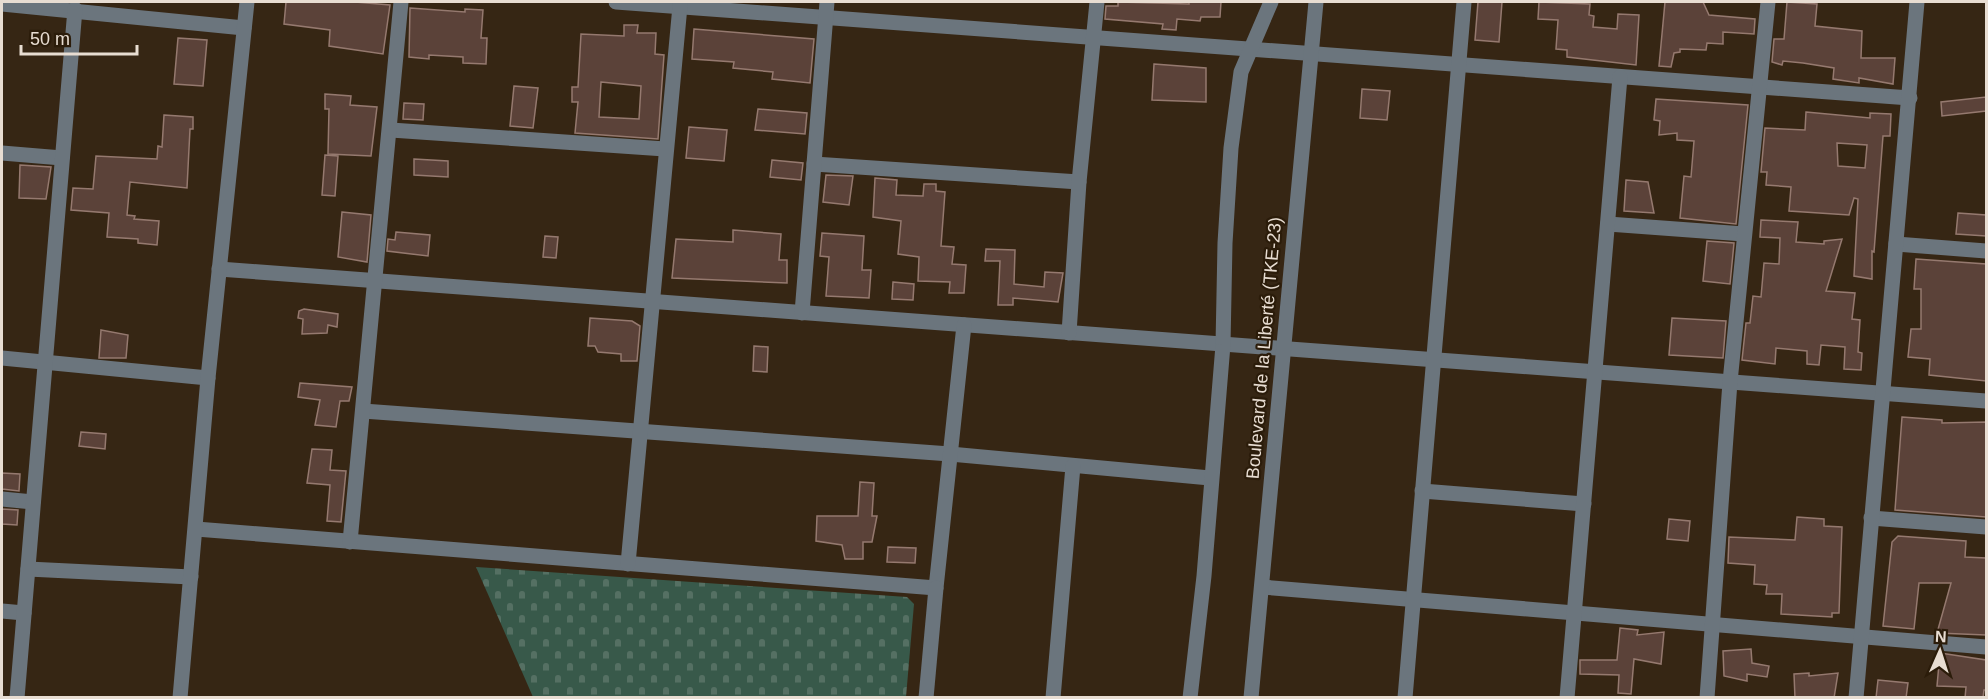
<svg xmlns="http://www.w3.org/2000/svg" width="1988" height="699" font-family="Helvetica,sans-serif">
<defs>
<pattern id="cemetery-stones" width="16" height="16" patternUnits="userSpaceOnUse" patternTransform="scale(1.5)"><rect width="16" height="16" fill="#38594a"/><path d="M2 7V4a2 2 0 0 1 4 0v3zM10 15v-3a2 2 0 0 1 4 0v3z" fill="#557063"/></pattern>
</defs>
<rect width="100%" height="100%" fill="#362614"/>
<path fill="url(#cemetery-stones)" d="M476,567L907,597L914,604L906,697H533Z"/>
<g fill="#5b4239" stroke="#95796f" stroke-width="1.5" fill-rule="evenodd">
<path d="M286,2H355L390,5L383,54L329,46L330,30L284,24Z"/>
<path d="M1118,2L1189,4V2H1221L1220,17H1201L1200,21L1177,19L1176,30L1162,29L1163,24L1105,19L1106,6H1118Z"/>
<path d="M1478,2H1502L1499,42L1475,40Z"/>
<path d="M1539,2L1590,4L1589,15L1594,16L1593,27L1617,29L1618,14L1639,15L1636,65L1567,57V50L1556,49L1558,20L1538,19Z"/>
<path d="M1665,2H1703L1709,15L1755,19L1754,34L1723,32V44L1707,43L1706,50L1680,49V52L1674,53L1671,67L1659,66Z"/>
<path d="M1787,2L1817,4L1815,26L1862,31L1861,58H1895L1893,84L1859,78V83L1833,79L1834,68L1803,63L1783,61L1782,65L1772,62L1774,39H1784Z"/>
<path d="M410,8L465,12V9L483,10L481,38H487L486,64L463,63V57L429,55V59L409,57Z"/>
<path d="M624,25H638L637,33H656L655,54L664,55L658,139L575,133L578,102H572V87H578L581,34L624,36ZM601,82L641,86L639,119L599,117Z"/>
<path d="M694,29L814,39L810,83L772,79L773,72L733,68L734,62L692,59Z"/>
<path d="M178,38L207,40L203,86L174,84Z"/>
<path d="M1154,64L1206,68V102L1152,100Z"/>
<path d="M514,86L538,88L533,128L510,126Z"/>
<path d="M1362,89L1390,91L1387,120L1360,118Z"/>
<path d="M325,94L351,96L350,105L377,107L371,156L328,154L329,109H325Z"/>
<path d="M1986,97V111L1942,116L1941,102Z"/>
<path d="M1656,99L1748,105L1736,224L1680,218L1684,176L1691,177L1694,141L1677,140V133L1659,135L1660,121L1654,120Z"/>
<path d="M404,103L424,104L423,120L403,119Z"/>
<path d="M758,109L807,113L805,134L755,130Z"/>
<path d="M1806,112L1870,118V113L1891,114L1890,136H1883L1874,252L1872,251V279L1854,276L1858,199L1854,198L1849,215L1789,211L1791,187L1766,185L1767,172H1761L1765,128L1805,130ZM1837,143L1867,145L1865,168L1838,166Z"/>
<path d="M164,115L193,117V129H190L187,188L130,182L127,215L135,216L134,219L159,221L157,245L138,243V239L107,237L109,213L71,210L73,188L93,189L96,156L157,159L158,146L162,147Z"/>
<path d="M689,127L727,130L724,161L686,158Z"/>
<path d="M325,155L338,156L335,196L322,195Z"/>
<path d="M414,159L448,161V177L414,175Z"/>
<path d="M772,160L803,163L801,180L770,177Z"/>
<path d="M20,165L51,167L46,199L19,198Z"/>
<path d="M826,175L853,176L849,205L823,202Z"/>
<path d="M875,178L897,180L896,195L923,196L924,184H936V191L945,192L941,246L954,247L952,264L966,265L964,293H949L950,282L918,281L919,257L898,254L901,221L873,217Z"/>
<path d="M1626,180L1648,182L1654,213L1624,211Z"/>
<path d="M342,212L371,215L367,262L338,257Z"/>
<path d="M1958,213L1986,215V236L1956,234Z"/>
<path d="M1761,220L1798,222L1796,242L1824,244V241L1842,239L1826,291L1855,293L1852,319L1860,320L1858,352L1862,353L1861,370L1844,369L1845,347L1821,345L1819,365L1807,364V351L1776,348L1775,364L1742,360L1746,323H1750L1753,296L1761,297L1764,263L1779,264L1780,238L1760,237Z"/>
<path d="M733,230L781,234L779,260H787V283L672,278L676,239L733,242Z"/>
<path d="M396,232L430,235L428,256L387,251L388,239L395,240Z"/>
<path d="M822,233L864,236L862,270H871L869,298L826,296L829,257L820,256Z"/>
<path d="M545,236L558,237L556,258L543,257Z"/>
<path d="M1707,241L1734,243L1730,284L1703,281Z"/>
<path d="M986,249L1015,250L1014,284L1044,287L1045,272L1063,273L1058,302L1013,298V305H998L1000,261H985Z"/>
<path d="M1916,259L1986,264V381L1929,375L1930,359L1908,357L1911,329H1921V289H1914Z"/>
<path d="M893,282L914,284L913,300L892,299Z"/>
<path d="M304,309L338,314L337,327L328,325L327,333L302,334L303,319L298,318L299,311Z"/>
<path d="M590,318L632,321L640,326L637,361H621V354L598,352L595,346H588Z"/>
<path d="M1672,318L1726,321L1723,358L1669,355Z"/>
<path d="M101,330L128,335L126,358H99Z"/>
<path d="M754,346L768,347L767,372L753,371Z"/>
<path d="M300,383L352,387L349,401H340L336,427L315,425L320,400L298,397Z"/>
<path d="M1902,417L1942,420V423L1986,422V517L1895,510Z"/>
<path d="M81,432L106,434L105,449L79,446Z"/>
<path d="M312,449L332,450L330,470L346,471L341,522L327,521L330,485L307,483Z"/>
<path d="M2,473L20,474L19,491L2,489Z"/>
<path d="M860,482L874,483L872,516H877L872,542H863V559H845L842,545L816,541L817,516H858Z"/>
<path d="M2,509L18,510L17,525L2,524Z"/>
<path d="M1797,517L1824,519V526L1842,527L1839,613H1832V617L1781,614L1782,594H1766L1767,585L1754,584L1755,565L1728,563L1729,537L1795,540Z"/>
<path d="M1669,519L1690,521L1688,541L1667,539Z"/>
<path d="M1898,536L1966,541L1965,557L1986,558V635L1937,633L1951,583H1919L1914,629L1883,626L1892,542Z"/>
<path d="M888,547L916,548L915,563L887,562Z"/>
<path d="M1620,628L1638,630L1637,635L1664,632L1661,664L1634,659L1631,694L1618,693L1619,675L1580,674V660H1617Z"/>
<path d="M1751,649L1752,663L1769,666L1767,677L1747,674V681L1724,676L1723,651Z"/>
<path d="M1940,653L1986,660V690H1984L1983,698H1965L1966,687L1937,686Z"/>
<path d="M1809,673V676L1838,673L1834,698H1795L1794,674Z"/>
<path d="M1878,680L1908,683L1906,698H1876Z"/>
</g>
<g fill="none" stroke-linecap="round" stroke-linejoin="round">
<g stroke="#6b757d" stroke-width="15">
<path d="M616,2L1910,98"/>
<path d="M2,4L244,28"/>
<path d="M391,130L665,149"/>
<path d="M2,153L62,158"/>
<path d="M814,164L1079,182"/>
<path d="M1608,224L1744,234"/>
<path d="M1896,244L1986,251"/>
<path d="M219,269L1986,401"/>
<path d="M802,313L827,2"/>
<path d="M1069,333L1079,182L1097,2"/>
<path d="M2,358L208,378"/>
<path d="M363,411L950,454L1210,478"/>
<path d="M1422,491L1584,504"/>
<path d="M2,499L33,502"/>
<path d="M1871,518L1986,527"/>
<path d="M196,529L936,588L964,325"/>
<path d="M350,542L401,2"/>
<path d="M628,564L680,6"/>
<path d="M28,569L191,577"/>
<path d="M1262,587L1986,647"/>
<path d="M2,611L24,613"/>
<path d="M17,698L75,9"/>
<path d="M180,698L208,378L247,2"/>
<path d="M926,698L936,588"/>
<path d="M1053,698L1073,466"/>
<path d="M1190,698L1204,576L1223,345L1225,243L1231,148L1241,72L1271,2"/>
<path d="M1251,698L1316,2"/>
<path d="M1405,698L1464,2"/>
<path d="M1567,698L1620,77"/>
<path d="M1707,698L1730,382L1768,2"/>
<path d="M1856,698L1917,2"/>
</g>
</g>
<g text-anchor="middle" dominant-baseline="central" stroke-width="4.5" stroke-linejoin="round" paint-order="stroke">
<g font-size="18" fill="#e8ddd2" stroke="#2b1c0a">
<text transform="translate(1264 348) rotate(-85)">Boulevard de la Liberté (TKE-23)</text>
</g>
</g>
<rect width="1988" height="699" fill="none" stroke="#e8ddd2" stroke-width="6"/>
<g transform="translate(1940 651) rotate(3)" stroke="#2b1c0a" stroke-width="4.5" paint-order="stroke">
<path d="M0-4.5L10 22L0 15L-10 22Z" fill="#e8ddd2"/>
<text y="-9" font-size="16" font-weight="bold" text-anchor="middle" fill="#e8ddd2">N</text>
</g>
<path d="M21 45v9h116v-9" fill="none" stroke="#e8ddd2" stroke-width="3"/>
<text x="30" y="45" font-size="18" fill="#e8ddd2" stroke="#2b1c0a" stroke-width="4.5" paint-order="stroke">50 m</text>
</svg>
